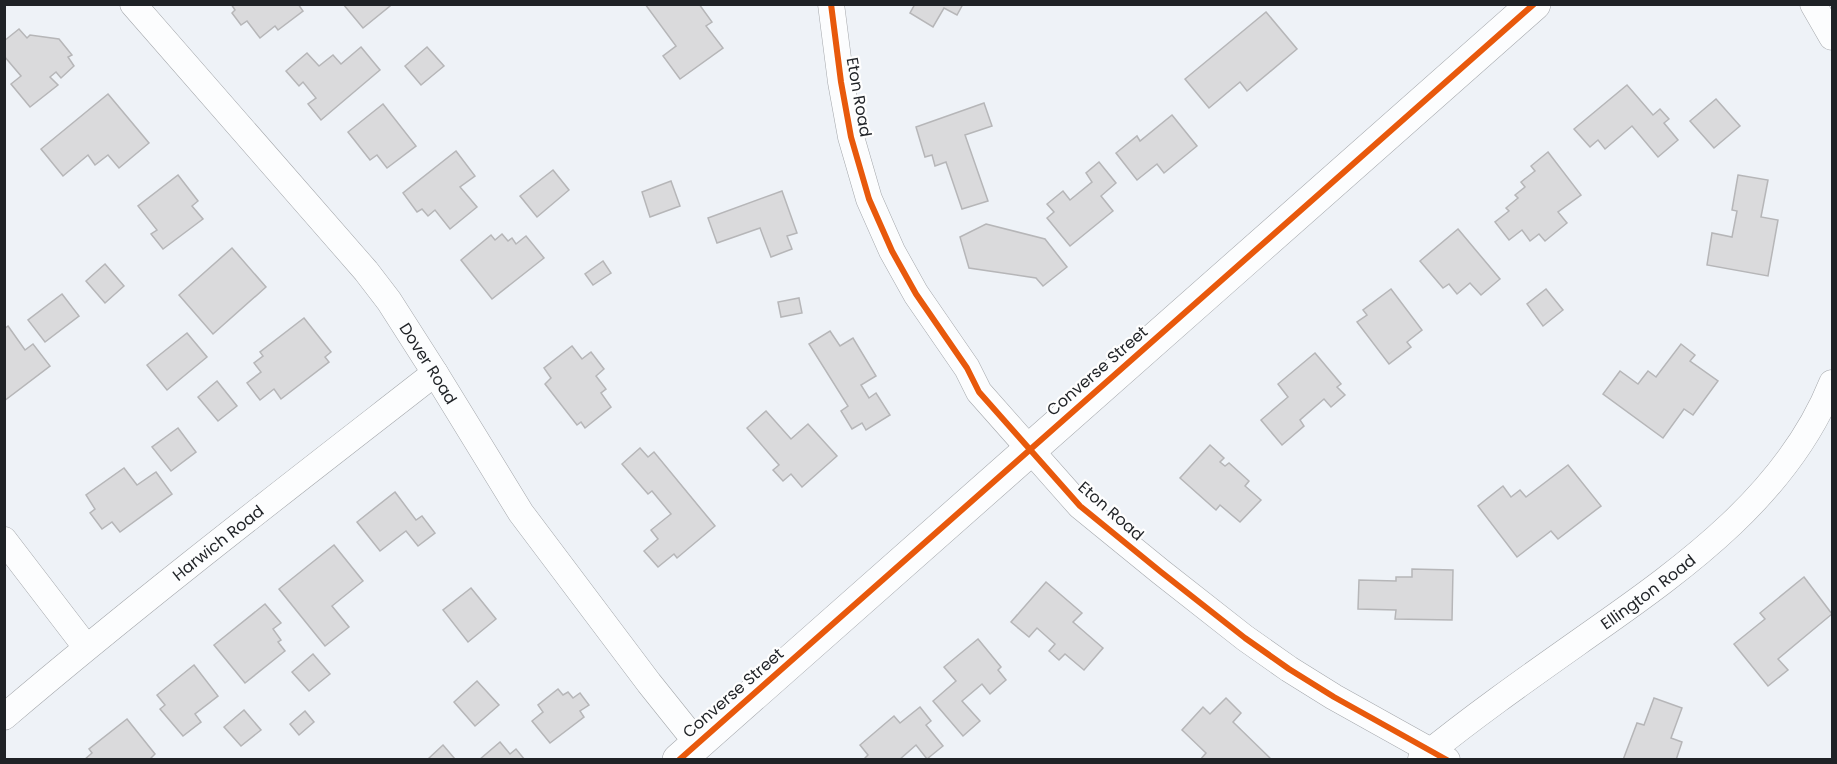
<svg xmlns="http://www.w3.org/2000/svg" width="1837" height="764" font-family="Poppins,sans-serif">
<rect width="100%" height="100%" fill="#eef2f7"/>
<g fill="#dadadc" stroke="#b6b6b8" stroke-width="1.5">
<path d="M231,4H298L303,11L278,30L275,26L260,38L247,21L241,25L232,13L235,10Z"/>
<path d="M343,4H389L390,6L363,28Z"/>
<path d="M645,4H699L712,22L706,26L723,48L680,79L663,56L676,46Z"/>
<path d="M915,4H963L957,15L944,8L933,27L910,13Z"/>
<path d="M1266,12L1297,49L1247,91L1240,82L1209,108L1185,79Z"/>
<path d="M19,29L27,38L30,35L59,39L72,55L68,57L74,66L61,78L56,72L50,77L58,85L30,107L11,84L21,76L4,56V41Z"/>
<path d="M361,47L380,70L321,120L308,104L316,98L303,82L299,86L286,71L307,53L319,66L333,55L341,64Z"/>
<path d="M427,47L444,66L421,85L405,66Z"/>
<path d="M1627,85L1653,115L1660,109L1669,119L1664,123L1678,140L1658,157L1632,126L1605,149L1598,140L1590,147L1574,129Z"/>
<path d="M108,94L149,143L119,168L108,155L95,165L88,155L63,176L41,149Z"/>
<path d="M1716,99L1740,126L1714,148L1690,121Z"/>
<path d="M984,103L992,126L965,135L988,201L962,209L946,162L935,166L932,155L925,157L916,127Z"/>
<path d="M383,104L416,146L387,168L377,155L370,160L348,132Z"/>
<path d="M1172,115L1197,146L1164,173L1157,164L1137,180L1116,153L1137,136L1140,141Z"/>
<path d="M456,151L475,176L460,187L477,207L450,229L435,210L428,216L422,209L417,212L403,193Z"/>
<path d="M1548,152L1581,195L1558,212L1567,223L1545,241L1539,234L1530,241L1522,230L1509,240L1495,222L1509,211L1506,208L1518,198L1515,195L1525,187L1521,182L1535,171L1531,166Z"/>
<path d="M1099,162L1116,183L1101,196L1113,211L1070,246L1047,218L1054,212L1047,204L1063,191L1070,200L1092,182L1086,173Z"/>
<path d="M553,170L569,190L537,217L520,196Z"/>
<path d="M178,175L198,201L192,206L203,219L163,249L151,234L157,230L138,206Z"/>
<path d="M1738,175L1768,180L1761,217L1778,220L1768,276L1707,265L1712,233L1732,237L1737,211L1732,210Z"/>
<path d="M671,181L680,206L650,217L642,192Z"/>
<path d="M782,191L797,233L787,236L792,249L771,257L760,228L717,243L708,218Z"/>
<path d="M986,224L1045,239L1067,267L1043,286L1036,278L969,268L960,237Z"/>
<path d="M1458,229L1500,279L1481,295L1470,283L1457,294L1449,284L1443,288L1420,261Z"/>
<path d="M502,234L508,241L512,238L516,244L526,236L544,258L492,299L461,260L491,235L495,240Z"/>
<path d="M232,248L266,287L213,334L179,295Z"/>
<path d="M603,261L611,273L593,285L585,274Z"/>
<path d="M105,264L124,286L105,303L86,281Z"/>
<path d="M1391,289L1422,330L1407,342L1411,347L1389,364L1357,322L1367,315L1363,310Z"/>
<path d="M1546,289L1563,310L1543,326L1527,304Z"/>
<path d="M62,294L79,316L45,342L28,320Z"/>
<path d="M799,298L802,313L781,317L778,302Z"/>
<path d="M304,318L331,352L325,357L329,362L281,399L274,389L260,400L247,383L261,372L254,363L263,356L260,352Z"/>
<path d="M8,326L25,350L33,344L50,366L4,401V329Z"/>
<path d="M830,331L840,346L853,338L876,376L861,385L869,398L876,393L890,415L866,430L862,423L852,429L841,411L848,406L809,344Z"/>
<path d="M187,333L207,357L167,390L147,365Z"/>
<path d="M1681,344L1695,355L1690,361L1718,381L1693,415L1684,409L1663,438L1603,394L1620,371L1638,384L1648,371L1656,377Z"/>
<path d="M572,346L582,359L591,352L604,369L596,376L606,389L601,393L611,407L585,428L581,422L577,425L545,384L551,378L544,368Z"/>
<path d="M1315,353L1341,384L1337,387L1345,395L1331,407L1324,399L1300,420L1304,426L1282,445L1261,420L1288,397L1278,384Z"/>
<path d="M217,381L237,406L218,421L198,397Z"/>
<path d="M766,411L791,439L808,424L837,456L802,487L791,474L783,481L773,470L779,465L747,428Z"/>
<path d="M178,428L196,452L171,471L152,447Z"/>
<path d="M1210,445L1224,458L1220,462L1225,466L1229,463L1249,481L1245,486L1261,500L1240,522L1220,505L1216,510L1180,478Z"/>
<path d="M640,448L648,457L654,452L715,526L677,558L674,554L658,567L644,551L658,539L651,530L671,514L652,491L648,494L622,464Z"/>
<path d="M1568,465L1601,506L1558,539L1551,531L1517,557L1478,506L1503,486L1511,497L1520,490L1526,497Z"/>
<path d="M124,468L137,485L156,472L172,494L120,532L112,522L102,529L90,513L95,509L86,495Z"/>
<path d="M395,492L416,520L422,516L435,533L418,546L406,531L380,551L357,522Z"/>
<path d="M334,545L363,581L332,606L349,627L325,646L279,589Z"/>
<path d="M1412,569L1453,570L1452,620L1395,619L1396,610L1358,609L1359,580L1396,581V577H1412Z"/>
<path d="M1804,577L1832,614L1778,659L1788,670L1768,686L1734,644L1765,619L1760,613Z"/>
<path d="M1046,582L1082,613L1073,622L1103,648L1084,670L1065,654L1059,660L1049,651L1055,644L1037,628L1029,637L1011,622Z"/>
<path d="M471,588L496,619L468,642L443,610Z"/>
<path d="M265,604L281,623L273,629L281,640L278,642L285,651L245,683L214,645Z"/>
<path d="M978,639L1001,667L998,670L1006,680L990,694L982,684L962,701L980,721L963,736L933,701L956,681L944,667Z"/>
<path d="M313,654L330,674L309,691L292,672Z"/>
<path d="M194,665L218,696L195,714L201,722L183,736L160,709L165,705L157,695Z"/>
<path d="M477,681L499,705L475,726L454,702Z"/>
<path d="M558,689L563,695L568,692L573,698L580,693L589,705L580,711L584,717L550,743L532,721L543,712L538,705Z"/>
<path d="M1226,698L1241,713L1233,722L1272,760H1200L1206,753L1182,730L1203,707L1210,714Z"/>
<path d="M1654,698L1682,708L1671,738L1682,742L1676,760H1623L1637,723L1644,725Z"/>
<path d="M920,707L931,721L926,725L943,746L927,759L916,745L899,760H863L868,755L860,745L894,716L900,723Z"/>
<path d="M244,710L261,730L241,746L224,727Z"/>
<path d="M305,711L314,722L299,735L290,724Z"/>
<path d="M127,719L155,754L149,760H84L92,753L89,749Z"/>
<path d="M500,742L510,754L516,749L525,760H479Z"/>
<path d="M443,745L455,759L427,760Z"/>
</g>
<g fill="none" stroke-linecap="round" stroke-linejoin="round">
<defs>
<g id="street">
<path id="s1" d="M133,4L366,271L389,301L435,373L521,513L649,683L697,743"/>
<path d="M831,4L841,82L851,137L869,199L892,251L916,294L967,368L979,392L1080,506L1161,572L1245,638L1289,669L1334,697L1447,760"/>
<path d="M1813,4L1832,37"/>
<path d="M4,540L86,647"/>
<path id="s2" d="M4,717C144,598 290,486 435,373"/>
<path id="s3" d="M1421,759C1476,714 1535,673 1593,632C1687,566 1788,493 1832,383"/>
</g>
<path id="secondary" d="M679,760L1534,4"/>
</defs>
<use href="#street" stroke="#a4a7ab" stroke-width="27"/>
<use href="#secondary" stroke="#a4a7ab" stroke-width="34"/>
<use href="#street" stroke="#fcfdfe" stroke-width="26"/>
<use href="#secondary" stroke="#fcfdfe" stroke-width="33"/>
<defs>
<g id="cycleway">
<path d="M831,4L841,82L851,137L869,199L892,251L916,294L967,368L979,392L1080,506L1161,572L1245,638L1289,669L1334,697L1447,760"/>
<path d="M679,760L1534,4"/>
</g>
</defs>
<use href="#cycleway" stroke="#fefefe" stroke-width="10"/>
<use href="#cycleway" stroke="#e8590c" stroke-width="6"/>
</g>
<g text-anchor="middle" dominant-baseline="central" stroke-width="4.5" stroke-linejoin="round" paint-order="stroke">
<g font-size="16" fill="#1f2226" stroke="#fefefe">
<text transform="translate(859 97) rotate(80)">Eton Road</text>
<text stroke="none"><textPath href="#s1" startOffset="466">Dover Road</textPath></text>
<text transform="translate(1097 371) rotate(-41)">Converse Street</text>
<text transform="translate(1111 511) rotate(41)">Eton Road</text>
<text stroke="none"><textPath href="#s2" startOffset="276">Harwich Road</textPath></text>
<text stroke="none"><textPath href="#s3" startOffset="282">Ellington Road</textPath></text>
<text transform="translate(733 693) rotate(-41)">Converse Street</text>
</g>
</g>
<rect width="1837" height="764" fill="none" stroke="#1f2226" stroke-width="12"/>
</svg>
